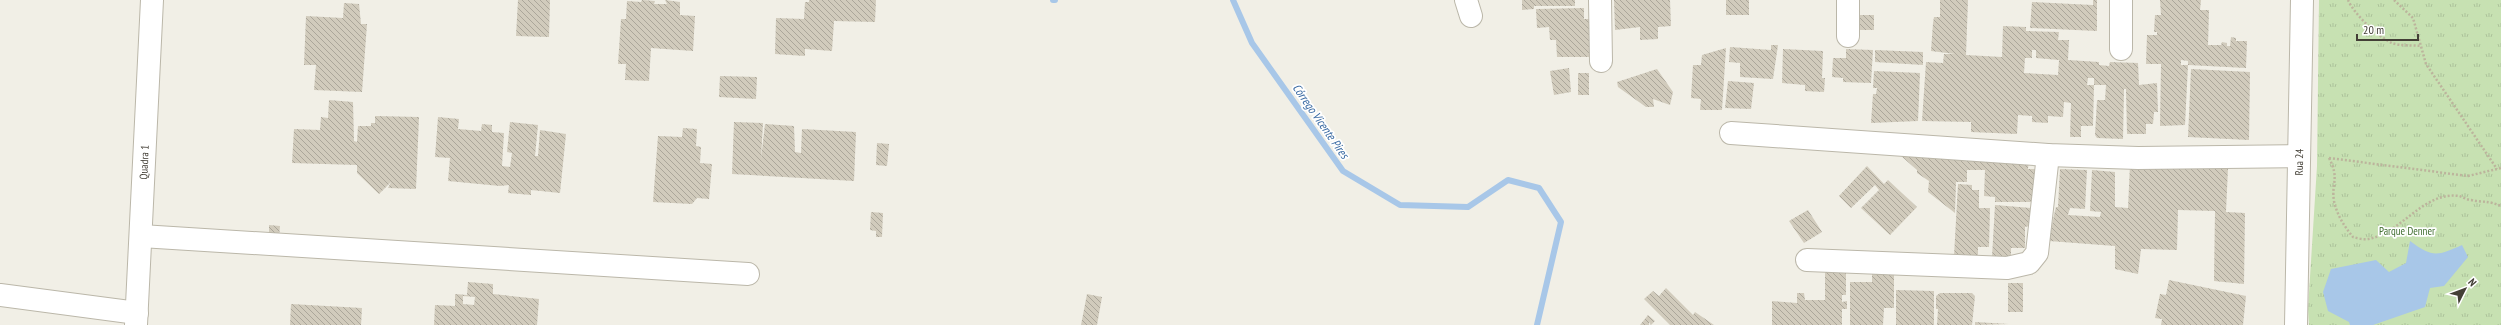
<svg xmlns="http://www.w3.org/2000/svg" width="2501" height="325" font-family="'PT Sans Narrow',sans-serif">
<defs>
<pattern id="park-tufts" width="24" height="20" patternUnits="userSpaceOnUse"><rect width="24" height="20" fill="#c7e1b2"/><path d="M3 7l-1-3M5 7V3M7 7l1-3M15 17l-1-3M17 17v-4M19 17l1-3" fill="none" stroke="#acc29a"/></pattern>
<pattern id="building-back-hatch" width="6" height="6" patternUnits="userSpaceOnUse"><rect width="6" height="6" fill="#d1cbbc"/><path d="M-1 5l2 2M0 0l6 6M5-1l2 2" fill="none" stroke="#aba69a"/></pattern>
</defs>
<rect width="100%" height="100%" fill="#f1efe6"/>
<path fill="url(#park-tufts)" d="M2319,0H2501V325H2309L2308,309L2317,166Z"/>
<path fill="#a8c7e8" d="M2410,241C2433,258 2437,256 2462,245L2468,257L2444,286L2430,288L2425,307L2373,325H2350L2349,322L2328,311L2323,292L2331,269L2376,260L2389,272L2406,263Z"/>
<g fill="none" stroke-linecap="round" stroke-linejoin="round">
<g stroke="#a8c7e8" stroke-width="6">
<path d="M1053,0H1055"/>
<path d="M1233,0L1252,43L1343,171L1400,205L1468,207L1508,180L1539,188L1561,222L1537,325"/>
</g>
</g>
<g fill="url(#building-back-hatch)" fill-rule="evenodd">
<path d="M518,0H550L549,37L516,36Z"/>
<path d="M642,0L655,1L654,4H667L665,0L680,2V15L695,16L693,51L651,48L649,81L625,80L626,64H618L621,19H626L627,1L641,2Z"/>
<path d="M809,0H876L875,22L834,21L832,51L805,49V56L775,54L776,18L804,19L805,2H809Z"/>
<path d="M1522,0H1575V6H1534V9L1522,10Z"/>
<path d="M1614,0H1670L1671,26L1658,27V39L1640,40V27L1615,30Z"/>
<rect x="1726" y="0" width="23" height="15"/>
<path d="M1940,0H1968L1966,55L2002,57L2003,26L2026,27V31L2059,32L2058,40H2069L2068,60L2099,62V65L2109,66L2110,62L2138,63L2139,85L2157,83L2158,112H2154L2153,124H2146V134H2127L2126,89H2124L2123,139L2097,138L2095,135L2097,100H2105L2106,85H2094L2093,126H2081V137H2070L2071,103L2064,102L2063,117L2048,116V123L2032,122V116L2018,115L2017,134L1971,132V122L1922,121L1926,62L1943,63L1944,54H1955L1931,51L1933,23L1934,17H1940ZM2032,50H2036V58L2059,60L2058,75L2024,73L2025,58H2032ZM2088,78H2094V85H2087Z"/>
<path d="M2093,0H2097V31L2030,28L2032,2L2093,5Z"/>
<path d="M2160,0H2201L2200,10H2209L2208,45H2221L2222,42L2227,43V46H2230L2231,37L2236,38V41H2247L2246,68L2188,65V61L2181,60V65H2188L2185,125L2160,126L2161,64H2146L2147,35H2157V32H2154L2155,15H2161Z"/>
<path d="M344,3L359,4L361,24H367L362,92L314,90L316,65H304L306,16L343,18Z"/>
<path d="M1584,8V19H1589L1590,57H1557L1556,40H1550L1549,27L1537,28L1536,9Z"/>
<rect x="1858" y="15" width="16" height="15"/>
<path d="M1771,45H1778L1773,79L1740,77V63L1729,62L1730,47L1771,50Z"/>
<path d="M1726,48L1722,110H1700L1701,99L1691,98L1693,65H1701L1702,55Z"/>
<path d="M1783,49L1823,51L1822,78H1825L1824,92L1805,91V85L1782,83Z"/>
<path d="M1846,49L1873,50L1871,83L1843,82V78L1832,77L1833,58H1846Z"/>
<path d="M1875,50L1923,52V65L1875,62Z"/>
<path d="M1569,68L1571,92L1554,95L1550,71Z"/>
<path d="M1657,69L1673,92L1670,105L1653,99L1654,107H1646L1618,87L1617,82Z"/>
<path d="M2191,69L2250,72L2249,140L2188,137Z"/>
<path d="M1874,71L1920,73L1918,121L1871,123L1873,94H1876L1877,88H1873Z"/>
<rect x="1578" y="73" width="11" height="22"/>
<path d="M720,76L757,77L756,99L719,97Z"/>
<path d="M1728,81L1754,83L1751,109L1725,108Z"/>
<path d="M329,100L353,102L354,141L357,142L358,126H371V123H375V116L419,117L416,189L388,188L391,182L379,194L357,173V165L292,163L294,129L320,130L321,117L328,118Z"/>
<path d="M438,117L459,119L458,129L481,131L482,124L492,125V132L504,133L502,166L510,167L512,153L507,152L510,122L538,125L535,156H538L540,130L566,134L560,193L531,190V195L508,193L509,185L500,186L448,181L450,158L435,157Z"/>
<path d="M734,122L763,123L761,159L765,124L794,126L795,152L801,153L802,129L856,132L854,181L732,174Z"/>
<path d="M683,128L697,129L696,146L701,147L700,163L712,164L709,199L697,198L692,204L653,202L658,136L682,137Z"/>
<path d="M877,143L889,144L887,166L876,165Z"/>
<path d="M1900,155H1931V158H1942L2029,159L2028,169H2036L2032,202H1995V197L1984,196L1985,170H1967V182H1956L1955,213L1928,192L1929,181L1917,173V170Z"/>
<path d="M2130,164L2228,168L2226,212L2245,213L2244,284L2214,281L2215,211L2178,210L2177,250L2141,249L2138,274L2115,269V246L2049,241L2054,215L2056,207H2058L2060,169L2087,170L2085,209L2070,208L2068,215L2100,217L2101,212L2090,211L2092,170L2115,172V207L2128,208Z"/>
<path d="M1867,166L1884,184L1888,180L1917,207L1890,235L1861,208L1879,190L1875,185L1851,208L1839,196Z"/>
<path d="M1958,184L1972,185V190H1979V208H1990L1989,247H1978V256H1954Z"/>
<path d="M1995,205L2031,208L2029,226L2025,227V248H2011V257H1992Z"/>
<path d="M1808,210L1822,232L1804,243L1789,221Z"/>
<path d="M871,212L883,213L882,237H876V231L870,230Z"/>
<path d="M269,225L280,226L279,238L269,237Z"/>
<path d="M1825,271L1846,272V295H1842V302L1847,301V309H1842V325H1772V301L1797,303V293H1804L1805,300H1825Z"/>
<path d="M1894,273V308H1884L1883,325H1850V282H1872V274Z"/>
<path d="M2169,280L2246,296L2243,325H2161L2162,319L2155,318L2160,294L2166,295Z"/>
<path d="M468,282L493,284V294L539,299L537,325H434L435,305L455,306V294L467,295ZM463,296L475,297L474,305L463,304Z"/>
<rect x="2008" y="283" width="15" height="29"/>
<path d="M1666,288L1693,315L1695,312L1714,325H1670L1644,299L1653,291L1659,296Z"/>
<path d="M1896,290L1934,291V325H1896Z"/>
<path d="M1940,293H1972L1975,296L1972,325H1937L1938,309H1936V296Z"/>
<path d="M1087,294L1102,297L1097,325H1081Z"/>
<path d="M291,304L362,308L361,325H290Z"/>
<path d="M1648,315L1655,321L1651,325L1649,322V325H1640Z"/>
<path d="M1975,322L2009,324L1975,325Z"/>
</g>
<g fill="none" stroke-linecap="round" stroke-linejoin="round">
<defs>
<g id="minor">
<path d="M1466,0L1471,16"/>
<path d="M1600,0L1601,61"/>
<path d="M1848,0V36"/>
<path d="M2121,0V49"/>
<path d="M1731,133L2048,155L2138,158L2299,156"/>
<path d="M141,236L748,274"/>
<path d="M1807,260L2007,268L2029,263L2037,253L2048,155"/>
<path d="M0,295L137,313"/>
<path id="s1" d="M136,325L152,0"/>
<path id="s2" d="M2296,325L2302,0"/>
</g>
</defs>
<use href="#minor" stroke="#bbb7a9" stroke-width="24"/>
<g stroke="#bcb49c" stroke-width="2.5" stroke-dasharray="2 2" stroke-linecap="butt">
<path d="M2348,0C2354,14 2378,37 2392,43C2400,46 2412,45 2421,46"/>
<path d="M2394,0L2413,18L2426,64L2497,169"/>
<path d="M2329,158C2340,179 2331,183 2334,201C2337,215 2344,226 2353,237C2357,238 2363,240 2368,239C2401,234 2423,191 2459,196C2463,197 2467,200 2471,200C2486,203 2486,200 2501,206"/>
<path d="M2329,158L2468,176L2501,168"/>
</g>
<use href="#minor" stroke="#fff" stroke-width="22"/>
</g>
<g text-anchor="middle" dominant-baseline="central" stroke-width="3.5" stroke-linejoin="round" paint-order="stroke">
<g font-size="11" fill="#433f36" stroke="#fff">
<text stroke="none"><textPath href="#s1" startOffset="163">Quadra 1</textPath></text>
<text stroke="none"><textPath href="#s2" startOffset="163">Rua 24</textPath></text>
</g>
<g font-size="11" fill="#406e30" stroke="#fff">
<text x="2407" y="231">Parque Denner</text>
</g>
<g font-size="12" font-style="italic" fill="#3b6ba3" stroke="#fff">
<text transform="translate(1321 121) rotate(55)">Córrego Vicente Pires</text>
</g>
</g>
<g transform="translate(2465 289) rotate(48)" stroke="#ffffff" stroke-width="3" paint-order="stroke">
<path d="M0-3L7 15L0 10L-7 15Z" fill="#433f36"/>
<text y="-6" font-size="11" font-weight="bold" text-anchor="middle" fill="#433f36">N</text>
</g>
<path d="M2357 34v6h61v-6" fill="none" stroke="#433f36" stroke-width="2"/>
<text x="2363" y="34" font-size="12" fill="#433f36" stroke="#ffffff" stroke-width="3" paint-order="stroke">20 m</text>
</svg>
